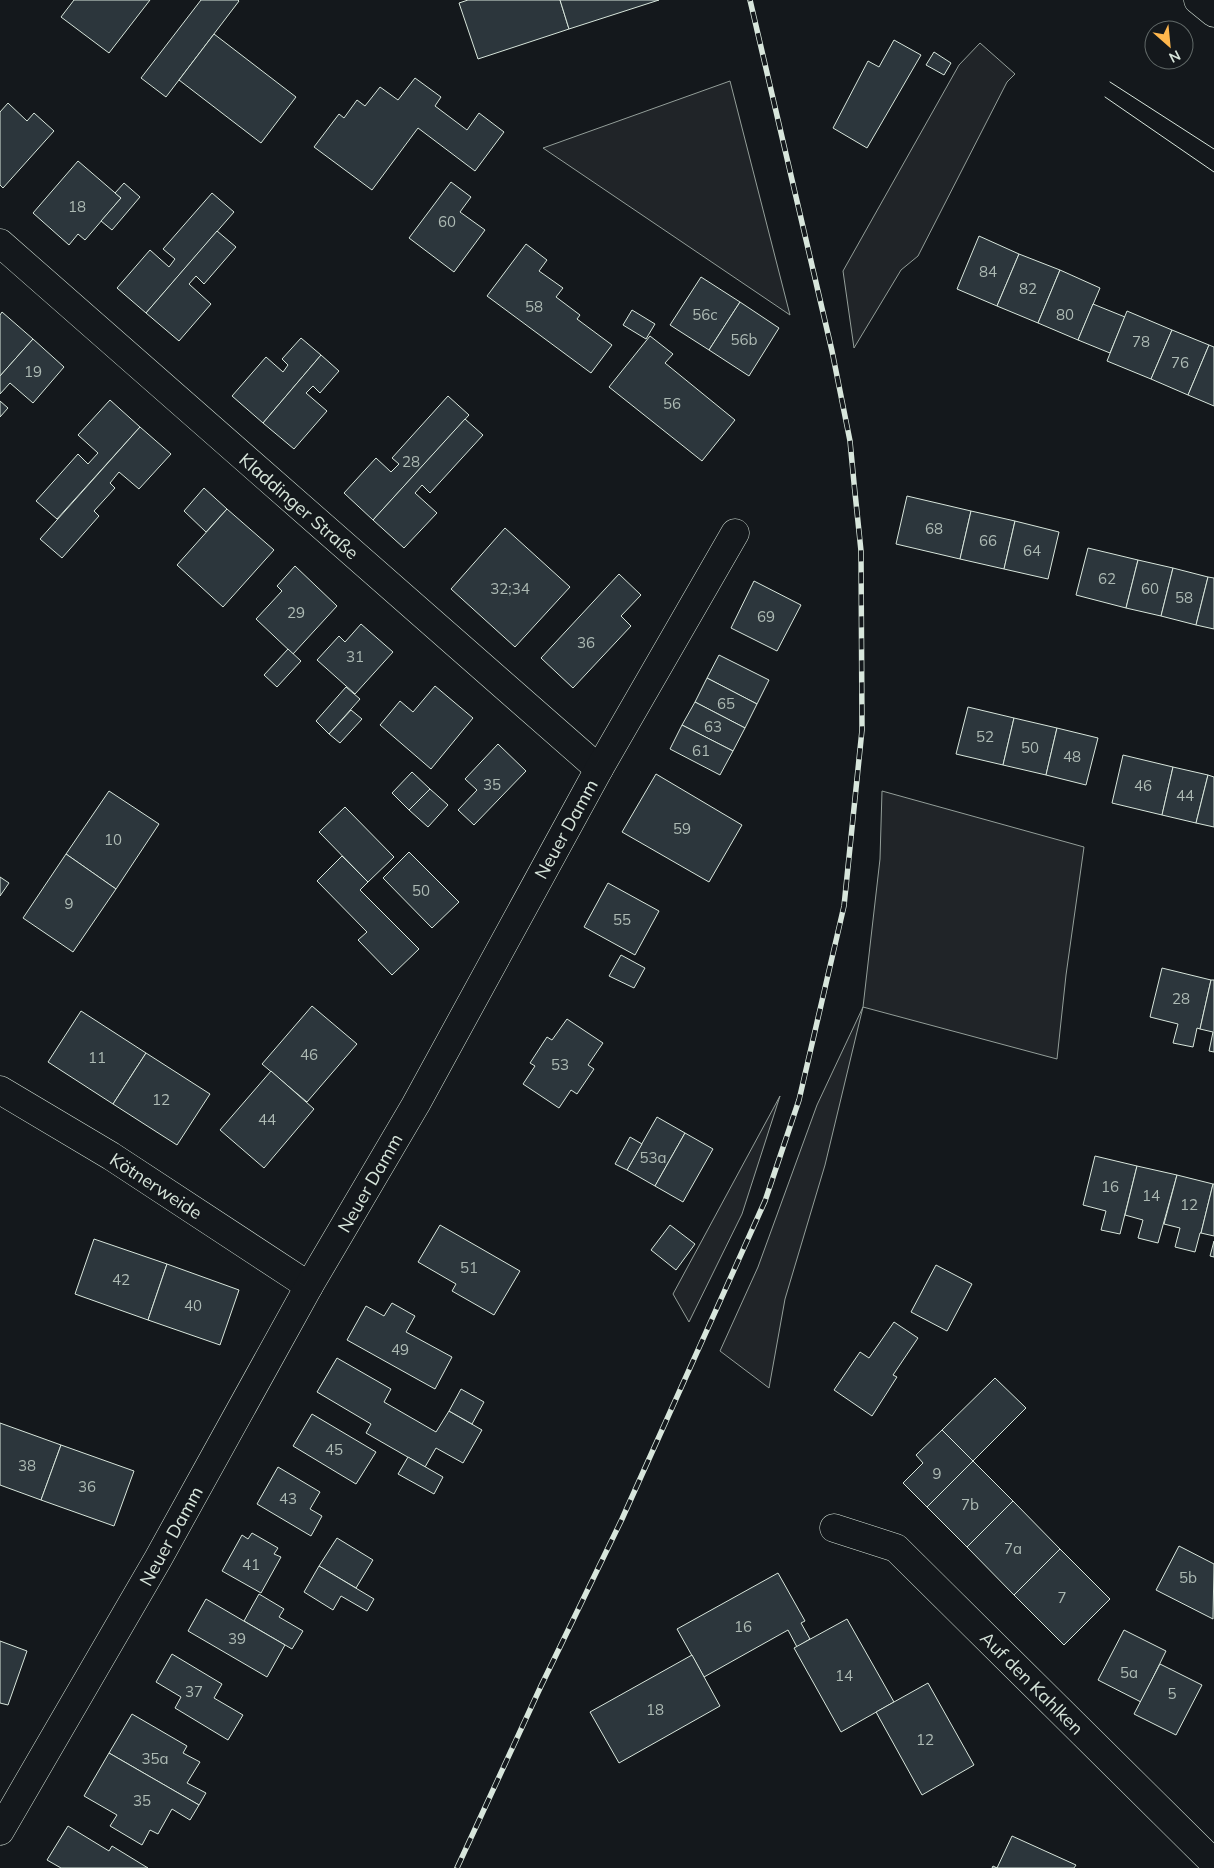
<svg xmlns="http://www.w3.org/2000/svg" width="1214" height="1868" font-family="Mulish,sans-serif">
<rect width="100%" height="100%" fill="#14181c"/>
<g fill="#202428" stroke="#939e99">
<path d="M980,43L1015,74L1007,82L918,256L901,270L854,348L843,271L959,65Z"/>
<path d="M730,81L790,315L543,148Z"/>
<path d="M882,791L1084,847L1066,975L1057,1059L863,1007L825,1165L785,1299L769,1388L720,1351L758,1267L817,1105L863,1007L880,859Z"/>
<path d="M780,1096L742,1214L689,1322L673,1294Z"/>
</g>
<g fill="#2c363c" stroke="#d8e6dc">
<path d="M74,0H150L109,53L61,17Z"/>
<path d="M201,0H238L239,1L166,97L141,78Z"/>
<path d="M468,0H560L569,29L478,59L459,3Z"/>
<path d="M560,0H659L569,29Z"/>
<path d="M214,34L296,97L261,143L179,80Z"/>
<path d="M894,40L921,55L867,148L833,128L868,61L879,67Z"/>
<path d="M934,52L951,63L944,75L926,65Z"/>
<path d="M415,78L441,97L435,106L467,130L479,113L504,132L475,171L418,128L372,190L314,147L339,114L344,118L357,100L365,106L380,87L398,100Z"/>
<path d="M8,103L27,121L34,113L54,131L3,188L0,185V112Z"/>
<path d="M78,161L121,198L85,240L78,234L69,245L33,213Z"/>
<path d="M451,182L471,197L460,212L485,230L454,272L409,238Z"/>
<path d="M124,183L140,197L112,230L101,221L121,198L115,193Z"/>
<path d="M212,193L234,212L146,313L117,288L150,250L169,267L175,259L163,249Z"/>
<path d="M217,231L236,247L204,284L196,276L189,284L211,304L179,341L146,313Z"/>
<path d="M979,236L1019,254L997,306L957,289Z"/>
<path d="M526,244L547,260L539,271L563,288L556,297L580,315L577,319L612,345L591,373L487,296Z"/>
<path d="M1019,254L1060,270L1038,323L997,306Z"/>
<path d="M1060,270L1100,288L1078,340L1038,323Z"/>
<path d="M701,277L740,302L709,350L670,325Z"/>
<path d="M740,302L779,328L749,376L709,350Z"/>
<path d="M1093,304L1125,317L1110,353L1078,340Z"/>
<path d="M632,310L655,324L646,339L623,325Z"/>
<path d="M1127,311L1172,330L1151,379L1107,361Z"/>
<path d="M2,312L33,339L0,376V315Z"/>
<path d="M1172,330L1209,345L1188,395L1151,379Z"/>
<path d="M650,336L673,354L665,363L735,420L702,461L609,387Z"/>
<path d="M301,338L321,355L263,423L232,396L266,357L283,372L288,365L282,359Z"/>
<path d="M33,339L64,367L33,403L10,383L0,394V376Z"/>
<path d="M1209,345L1214,347V406L1188,395Z"/>
<path d="M321,355L339,371L320,393L313,386L306,393L327,411L294,449L263,423Z"/>
<path d="M448,396L469,415L373,520L344,493L376,458L391,472L399,464L392,458Z"/>
<path d="M110,400L140,427L57,519L36,501L78,454L88,464L98,453L78,435Z"/>
<path d="M0,401L8,408L0,417Z"/>
<path d="M465,419L483,435L430,493L422,485L415,493L437,513L404,548L373,520Z"/>
<path d="M140,427L171,454L139,489L119,472L110,483L115,488L94,511L99,516L62,558L40,539Z"/>
<path d="M204,488L227,509L206,532L184,511Z"/>
<path d="M907,496L971,511L960,559L896,544Z"/>
<path d="M227,509L274,550L223,607L177,565Z"/>
<path d="M971,511L1015,521L1004,569L960,559Z"/>
<path d="M1015,521L1059,532L1048,579L1004,569Z"/>
<path d="M505,528L570,587L515,647L451,589Z"/>
<path d="M1088,548L1138,560L1126,608L1076,595Z"/>
<path d="M1138,560L1173,568L1161,616L1126,608Z"/>
<path d="M295,566L337,606L293,654L256,619L282,591L277,586Z"/>
<path d="M1173,568L1208,577L1196,625L1161,616Z"/>
<path d="M619,574L641,595L621,616L631,626L573,688L541,658Z"/>
<path d="M1208,577L1214,578V629L1196,625Z"/>
<path d="M754,581L801,605L777,651L731,628Z"/>
<path d="M361,624L393,652L355,694L317,660L339,636L345,642Z"/>
<path d="M288,649L301,661L277,687L264,675Z"/>
<path d="M719,655L769,680L757,704L707,678Z"/>
<path d="M707,678L757,704L745,728L695,702Z"/>
<path d="M435,686L473,718L431,769L380,725L400,701L413,712Z"/>
<path d="M346,687L360,699L329,734L316,721Z"/>
<path d="M695,702L745,728L733,751L682,725Z"/>
<path d="M968,707L1014,718L1003,765L956,754Z"/>
<path d="M351,710L362,719L340,743L329,734Z"/>
<path d="M1014,718L1057,728L1046,775L1003,765Z"/>
<path d="M682,725L733,751L720,775L670,749Z"/>
<path d="M1057,728L1098,738L1086,785L1046,775Z"/>
<path d="M498,744L526,771L474,825L458,810L477,790L465,779Z"/>
<path d="M1123,755L1173,767L1162,815L1112,803Z"/>
<path d="M1173,767L1208,775L1196,823L1162,815Z"/>
<path d="M412,772L430,789L409,810L392,793Z"/>
<path d="M656,774L742,825L709,882L622,832Z"/>
<path d="M1208,775L1214,777V827L1196,823Z"/>
<path d="M430,789L448,805L428,827L409,810Z"/>
<path d="M109,791L159,824L116,889L66,854Z"/>
<path d="M345,807L394,857L368,882L319,832Z"/>
<path d="M409,852L459,902L432,928L383,878Z"/>
<path d="M66,854L116,889L73,952L23,918Z"/>
<path d="M342,856L368,882L360,890L419,949L392,975L358,940L367,932L317,881Z"/>
<path d="M0,877L9,883L0,896Z"/>
<path d="M608,883L659,911L635,955L584,927Z"/>
<path d="M621,955L645,968L634,988L609,976Z"/>
<path d="M1162,968L1211,980L1200,1029L1197,1028L1193,1047L1173,1043L1178,1024L1150,1017Z"/>
<path d="M1211,980H1214V1052L1209,1051L1213,1032L1200,1029Z"/>
<path d="M312,1006L357,1044L307,1102L262,1064Z"/>
<path d="M81,1011L146,1053L113,1104L48,1062Z"/>
<path d="M567,1019L603,1043L588,1065L594,1069L577,1094L571,1090L559,1108L523,1084L535,1066L530,1063L547,1037L552,1040Z"/>
<path d="M146,1053L210,1094L177,1145L113,1104Z"/>
<path d="M271,1071L314,1109L264,1168L220,1130Z"/>
<path d="M657,1117L685,1133L655,1186L627,1170Z"/>
<path d="M685,1133L713,1149L683,1202L655,1186Z"/>
<path d="M630,1137L642,1144L627,1170L615,1164Z"/>
<path d="M1095,1156L1137,1166L1120,1234L1101,1230L1106,1211L1083,1205Z"/>
<path d="M1137,1166L1177,1175L1158,1243L1138,1238L1143,1220L1125,1215Z"/>
<path d="M1177,1175L1213,1184L1201,1233H1200L1195,1252L1175,1247L1180,1228L1164,1224Z"/>
<path d="M1213,1184H1214V1236L1201,1233Z"/>
<path d="M440,1225L520,1271L494,1315L452,1291L456,1284L418,1262Z"/>
<path d="M670,1225L695,1244L676,1270L651,1250Z"/>
<path d="M94,1239L167,1264L148,1320L75,1294Z"/>
<path d="M1214,1241V1257L1210,1256Z"/>
<path d="M167,1264L239,1290L220,1345L148,1320Z"/>
<path d="M936,1265L972,1284L947,1331L911,1312Z"/>
<path d="M392,1303L415,1316L406,1332L452,1357L435,1389L347,1340L366,1306L384,1316Z"/>
<path d="M894,1322L918,1338L893,1375L897,1377L872,1416L834,1390L860,1352L869,1358Z"/>
<path d="M337,1358L391,1389L384,1402L436,1432L449,1411L482,1430L463,1463L436,1448L425,1467L366,1433L371,1424L317,1392Z"/>
<path d="M995,1378L1026,1408L973,1461L942,1430Z"/>
<path d="M461,1389L484,1402L472,1424L449,1411Z"/>
<path d="M312,1414L376,1452L356,1484L293,1446Z"/>
<path d="M0,1423L61,1445L41,1500L0,1485Z"/>
<path d="M942,1430L973,1461L927,1507L903,1483L923,1463L916,1455Z"/>
<path d="M61,1445L134,1471L114,1526L41,1500Z"/>
<path d="M408,1457L443,1477L434,1494L398,1474Z"/>
<path d="M973,1461L1013,1501L967,1547L927,1507Z"/>
<path d="M278,1467L320,1492L310,1509L322,1516L311,1536L257,1504Z"/>
<path d="M1013,1501L1060,1549L1014,1595L967,1547Z"/>
<path d="M252,1533L278,1548L274,1554L281,1557L261,1593L222,1571L242,1535L248,1539Z"/>
<path d="M337,1538L373,1560L356,1588L319,1566Z"/>
<path d="M1179,1546L1214,1564L1213,1619L1156,1590Z"/>
<path d="M1060,1549L1110,1599L1064,1645L1014,1595Z"/>
<path d="M319,1566L374,1599L367,1611L341,1596L333,1610L304,1592Z"/>
<path d="M778,1573L805,1621L801,1623L810,1639L797,1647L788,1630L704,1677L677,1629Z"/>
<path d="M259,1594L284,1609L279,1617L303,1631L292,1649L244,1621Z"/>
<path d="M206,1599L285,1645L267,1677L188,1631Z"/>
<path d="M847,1619L894,1702L841,1732L794,1648Z"/>
<path d="M1124,1630L1166,1651L1141,1702L1098,1680Z"/>
<path d="M0,1641L27,1651L8,1705L0,1703Z"/>
<path d="M172,1654L222,1684L214,1698L243,1715L228,1740L175,1708L181,1697L156,1682Z"/>
<path d="M692,1655L720,1706L619,1763L590,1712Z"/>
<path d="M1160,1664L1202,1685L1176,1735L1134,1714Z"/>
<path d="M928,1683L974,1765L922,1795L876,1712Z"/>
<path d="M132,1714L187,1746L183,1753L200,1762L187,1783L206,1793L199,1805L109,1753Z"/>
<path d="M109,1753L199,1805L190,1820L172,1809L158,1834L150,1830L142,1845L110,1826L117,1815L84,1796Z"/>
<path d="M68,1826L109,1851L112,1846L148,1868H61L47,1860Z"/>
<path d="M1012,1836L1076,1865L1074,1868H992L993,1866L997,1868Z"/>
</g>
<g fill="none" stroke-linecap="round" stroke-linejoin="round">
<defs>
<g id="minor">
<path d="M0,243L599,769"/>
<path d="M0,1090L111,1156L309,1286"/>
<path d="M834,1528L896,1548L1214,1863"/>
<path d="M0,1831L158,1559L309,1286L416,1104L599,769L735,533"/>
</g>
<path id="secondary" d="M1198,0L1214,13"/>
</defs>
<use href="#minor" stroke="#d8e6dc" stroke-width="29"/>
<use href="#secondary" stroke="#d8e6dc" stroke-width="29"/>
<use href="#minor" stroke="#14181c" stroke-width="28"/>
<use href="#secondary" stroke="#14181c" stroke-width="28"/>
<g stroke="#d8e6dc" stroke-width="1">
<path d="M1110,82L1214,149"/>
<path d="M1105,97L1214,172"/>
</g>
<defs>
<path id="rail" d="M457,1868L541,1686L622,1519L765,1201L799,1100L844,906L862,730L861,551L854,483L850,441L832,351L750,0"/>
</defs>
<use href="#rail" stroke="#d8e6dc" stroke-width="5.5"/>
<use href="#rail" stroke="#14181c" stroke-width="4" stroke-dasharray="11" stroke-linecap="butt"/>
</g>
<g text-anchor="middle" dominant-baseline="central" stroke-width="4" stroke-linejoin="round" paint-order="stroke">
<g font-size="15" fill="#adbab4">
<text x="77" y="206">18</text>
<text x="447" y="221">60</text>
<text x="988" y="271">84</text>
<text x="1028" y="288">82</text>
<text x="534" y="306">58</text>
<text x="705" y="314">56c</text>
<text x="1065" y="314">80</text>
<text x="744" y="339">56b</text>
<text x="1141" y="341">78</text>
<text x="1180" y="362">76</text>
<text x="33" y="371">19</text>
<text x="672" y="403">56</text>
<text x="411" y="461">28</text>
<text x="934" y="528">68</text>
<text x="988" y="540">66</text>
<text x="1032" y="550">64</text>
<text x="1107" y="578">62</text>
<text x="510" y="588">32;34</text>
<text x="1150" y="588">60</text>
<text x="1184" y="597">58</text>
<text x="296" y="612">29</text>
<text x="766" y="616">69</text>
<text x="586" y="642">36</text>
<text x="355" y="656">31</text>
<text x="726" y="703">65</text>
<text x="713" y="726">63</text>
<text x="985" y="736">52</text>
<text x="1030" y="747">50</text>
<text x="701" y="750">61</text>
<text x="1072" y="756">48</text>
<text x="492" y="784">35</text>
<text x="1143" y="785">46</text>
<text x="1185" y="795">44</text>
<text x="682" y="828">59</text>
<text x="113" y="839">10</text>
<text x="421" y="890">50</text>
<text x="69" y="903">9</text>
<text x="622" y="919">55</text>
<text x="1181" y="998">28</text>
<text x="309" y="1054">46</text>
<text x="97" y="1057">11</text>
<text x="560" y="1064">53</text>
<text x="161" y="1099">12</text>
<text x="267" y="1119">44</text>
<text x="653" y="1157">53a</text>
<text x="1110" y="1186">16</text>
<text x="1151" y="1195">14</text>
<text x="1189" y="1204">12</text>
<text x="469" y="1267">51</text>
<text x="121" y="1279">42</text>
<text x="193" y="1305">40</text>
<text x="400" y="1349">49</text>
<text x="334" y="1449">45</text>
<text x="27" y="1465">38</text>
<text x="937" y="1473">9</text>
<text x="87" y="1486">36</text>
<text x="288" y="1498">43</text>
<text x="970" y="1504">7b</text>
<text x="1013" y="1548">7a</text>
<text x="251" y="1564">41</text>
<text x="1188" y="1577">5b</text>
<text x="1062" y="1597">7</text>
<text x="743" y="1626">16</text>
<text x="237" y="1638">39</text>
<text x="1129" y="1672">5a</text>
<text x="844" y="1675">14</text>
<text x="194" y="1691">37</text>
<text x="1172" y="1693">5</text>
<text x="655" y="1709">18</text>
<text x="925" y="1739">12</text>
<text x="155" y="1758">35a</text>
<text x="142" y="1800">35</text>
</g>
<g font-size="18" fill="#d8e6dc" stroke="#14181c">
<text transform="translate(299 506) rotate(41)">Kladdinger Straße</text>
<text transform="translate(566 829) rotate(-61)">Neuer Damm</text>
<text transform="translate(370 1183) rotate(-60)">Neuer Damm</text>
<text transform="translate(156 1186) rotate(33)">Kötnerweide</text>
<text transform="translate(171 1536) rotate(-61)">Neuer Damm</text>
<text transform="translate(1032 1683) rotate(45)">Auf den Kahlken</text>
</g>
</g>
<g transform="translate(1169 45) rotate(153)"><circle r="24" fill="#14181c" stroke="#626a69"/>
<path d="M0-4L9 19L0 12L-9 19Z" fill="#ffb74d"/>
<text y="-8" font-size="14" font-weight="bold" text-anchor="middle" fill="#d8e6dc">N</text>
</g>
</svg>
